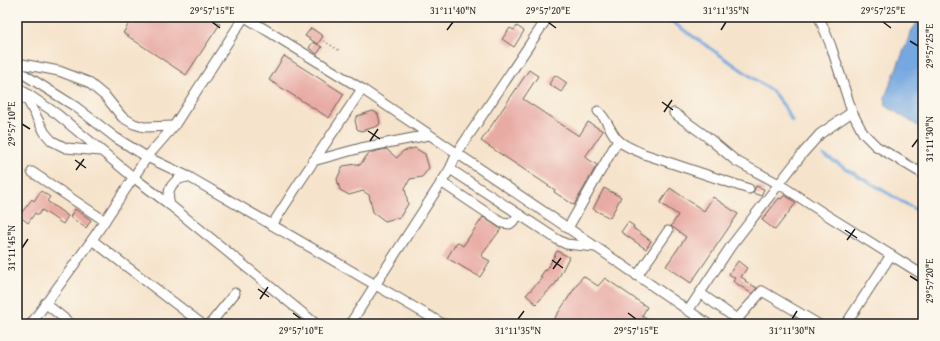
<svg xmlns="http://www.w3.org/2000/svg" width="940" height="341" font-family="'Gentium Book Plus',serif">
<rect width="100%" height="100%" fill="#fbf7ec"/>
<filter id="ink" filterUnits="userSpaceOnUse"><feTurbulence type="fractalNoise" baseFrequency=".025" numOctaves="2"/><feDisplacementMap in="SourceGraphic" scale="8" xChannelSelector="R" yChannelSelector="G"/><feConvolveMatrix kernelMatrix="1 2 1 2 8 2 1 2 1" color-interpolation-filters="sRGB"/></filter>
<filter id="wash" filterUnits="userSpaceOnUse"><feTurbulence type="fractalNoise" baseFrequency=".012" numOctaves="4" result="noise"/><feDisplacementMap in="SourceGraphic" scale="16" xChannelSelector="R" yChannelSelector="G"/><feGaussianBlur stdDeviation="0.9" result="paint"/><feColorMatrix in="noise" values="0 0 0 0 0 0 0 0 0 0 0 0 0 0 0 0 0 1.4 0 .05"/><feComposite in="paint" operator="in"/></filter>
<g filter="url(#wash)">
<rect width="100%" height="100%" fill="#f6e3cb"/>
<path fill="#74a7e0" stroke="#48627e" d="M923,17V129L886,106L885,97L912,30L921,18Z"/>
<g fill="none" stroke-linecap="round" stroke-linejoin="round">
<g stroke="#74a7e0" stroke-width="3">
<path d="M665,17L772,91L784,106L792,121"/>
<path d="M823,155L923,214"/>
</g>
</g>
<g id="blocks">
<g fill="#e8aba4">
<path d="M133,17H209L220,24L186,75L123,33Z"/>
<path d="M517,26L524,31L514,47L502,39L510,28L514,30Z"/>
<path d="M311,28L323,36L318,44L305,36Z"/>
<path d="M313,42L322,47L317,54L309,48Z"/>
<path d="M284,56L344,94L329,118L269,80Z"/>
<path d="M529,70L538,76L523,99L579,136L588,122L603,131L585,157L597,165L574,205L554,192L555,190L481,141Z"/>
<path d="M555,75L567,83L561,92L549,84Z"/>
<path d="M373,111L378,114L380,123L378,126L361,131L357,129L355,120L357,116Z"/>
<path d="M415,148L425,154L429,168L422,177L410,179L405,188L408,204L400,217L385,221L373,212L369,195L363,191L349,195L340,190L337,179L343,166L356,164L360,165L369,153L386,149L397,158L403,151Z"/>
<path d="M756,186L764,189L761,196L753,193Z"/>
<path d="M604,188L621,197L610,218L593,209Z"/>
<path d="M670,188L704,211L713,197L738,214L691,283L666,266L686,237L671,226L678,215L660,203Z"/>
<path d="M41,191L50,197L47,201L68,216L63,224L42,210L38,215L35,213L28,223L19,216L32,199L34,201Z"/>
<path d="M785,195L796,203L775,230L762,220L779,198L781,199Z"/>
<path d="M75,209L91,220L86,228L70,217Z"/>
<path d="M483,217L501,229L481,256L490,261L480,277L447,258L457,242L463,246Z"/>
<path d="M628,222L634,226L633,228L651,241L646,249L621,232Z"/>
<path d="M557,251L569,257L556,283L536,304L526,295L542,278L540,277L545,270L546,271Z"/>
<path d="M738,261L747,268L741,277L746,280L745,281L757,288L752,294L733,281L735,278L729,274Z"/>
<path d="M583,276L598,286L605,278L647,307L642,316L654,324H562L554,319Z"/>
</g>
</g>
</g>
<g filter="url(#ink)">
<use href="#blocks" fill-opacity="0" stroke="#686259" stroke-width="1"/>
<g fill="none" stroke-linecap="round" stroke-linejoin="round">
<defs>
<g id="minor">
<path d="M245,17L362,89L596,247L708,324"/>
<path d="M819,17L831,46L852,112L863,133L876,146L923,174"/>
<path d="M17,63L59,71L88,82L106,97L122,117L134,124L144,127L174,126"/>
<path d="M17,70L76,107L116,138L147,157L189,177L443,324"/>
<path d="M17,87L57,114L133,177L170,205L316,324"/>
<path d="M20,94L28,101L45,133L52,141L66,148L101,151"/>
<path d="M598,111C608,120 610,132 618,140C625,147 636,150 644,154L749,189"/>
<path d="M674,113L706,136L736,161L779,184L825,214L923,275"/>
<path d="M313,161L361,148L429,135"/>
<path d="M450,169L558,240L566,244L595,247"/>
<path d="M32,172L105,221"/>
<path d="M441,182L502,223L510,224L520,215"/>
<path d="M170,205C165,190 173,178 189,177"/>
<path d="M272,225L299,183L362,89"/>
<path d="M568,228L618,140"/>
<path d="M92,240L202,324"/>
<path d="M637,276L668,231"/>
<path d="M700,293L738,320"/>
<path d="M45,303L71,324"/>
<path d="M688,311L731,246L803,153L820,134L852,112"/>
<path d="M31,324L92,240L147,157L174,126L244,17"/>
<path d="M210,324L235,293"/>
<path d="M350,324L450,169L457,153L548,17"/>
<path d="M733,324L762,291L818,324"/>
<path d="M846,324L891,255"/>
</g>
</defs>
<use href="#minor" stroke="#686259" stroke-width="11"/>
<path stroke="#686259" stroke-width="1.5" stroke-dasharray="1 3" stroke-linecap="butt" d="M324,41L340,51"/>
<use href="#minor" stroke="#fff" stroke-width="9"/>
</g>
</g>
<path fill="none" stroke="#1c1c1c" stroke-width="1.5" d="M212,22L220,28M548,22L556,28M883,22L891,28M447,30L453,22M721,30L726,22M910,41L918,46M662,102L673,110M664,112L672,100M22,124L30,129M368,131L380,139M370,141L378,129M912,147L918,139M75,160L86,168M76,170L84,159M845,230L857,238M847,240L855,229M22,248L28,239M552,260L563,268M553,269L561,258M910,276L918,281M258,289L269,297M260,299L268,287M293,313L301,319M628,313L636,319M518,319L524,311M792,319L797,311"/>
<rect width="940" height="341" fill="none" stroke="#fbf7ec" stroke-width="44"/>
<rect x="22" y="22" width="896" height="297" fill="none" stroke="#1c1c1c" stroke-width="1.5"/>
<g font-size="10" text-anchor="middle" fill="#1c1c1c">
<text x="212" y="14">29°57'15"E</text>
<text x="453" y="14">31°11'40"N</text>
<text x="548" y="14">29°57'20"E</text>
<text x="726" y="14">31°11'35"N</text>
<text x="883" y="14">29°57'25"E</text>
<text transform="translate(929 46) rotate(-90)" y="4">29°57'25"E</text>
<text transform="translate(11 124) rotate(-90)" y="4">29°57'10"E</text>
<text transform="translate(929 139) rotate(-90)" y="4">31°11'30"N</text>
<text transform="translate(11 248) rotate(-90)" y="4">31°11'45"N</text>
<text transform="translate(929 281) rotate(-90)" y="4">29°57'20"E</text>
<text x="301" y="334">29°57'10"E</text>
<text x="518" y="334">31°11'35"N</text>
<text x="636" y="334">29°57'15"E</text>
<text x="792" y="334">31°11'30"N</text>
</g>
</svg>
